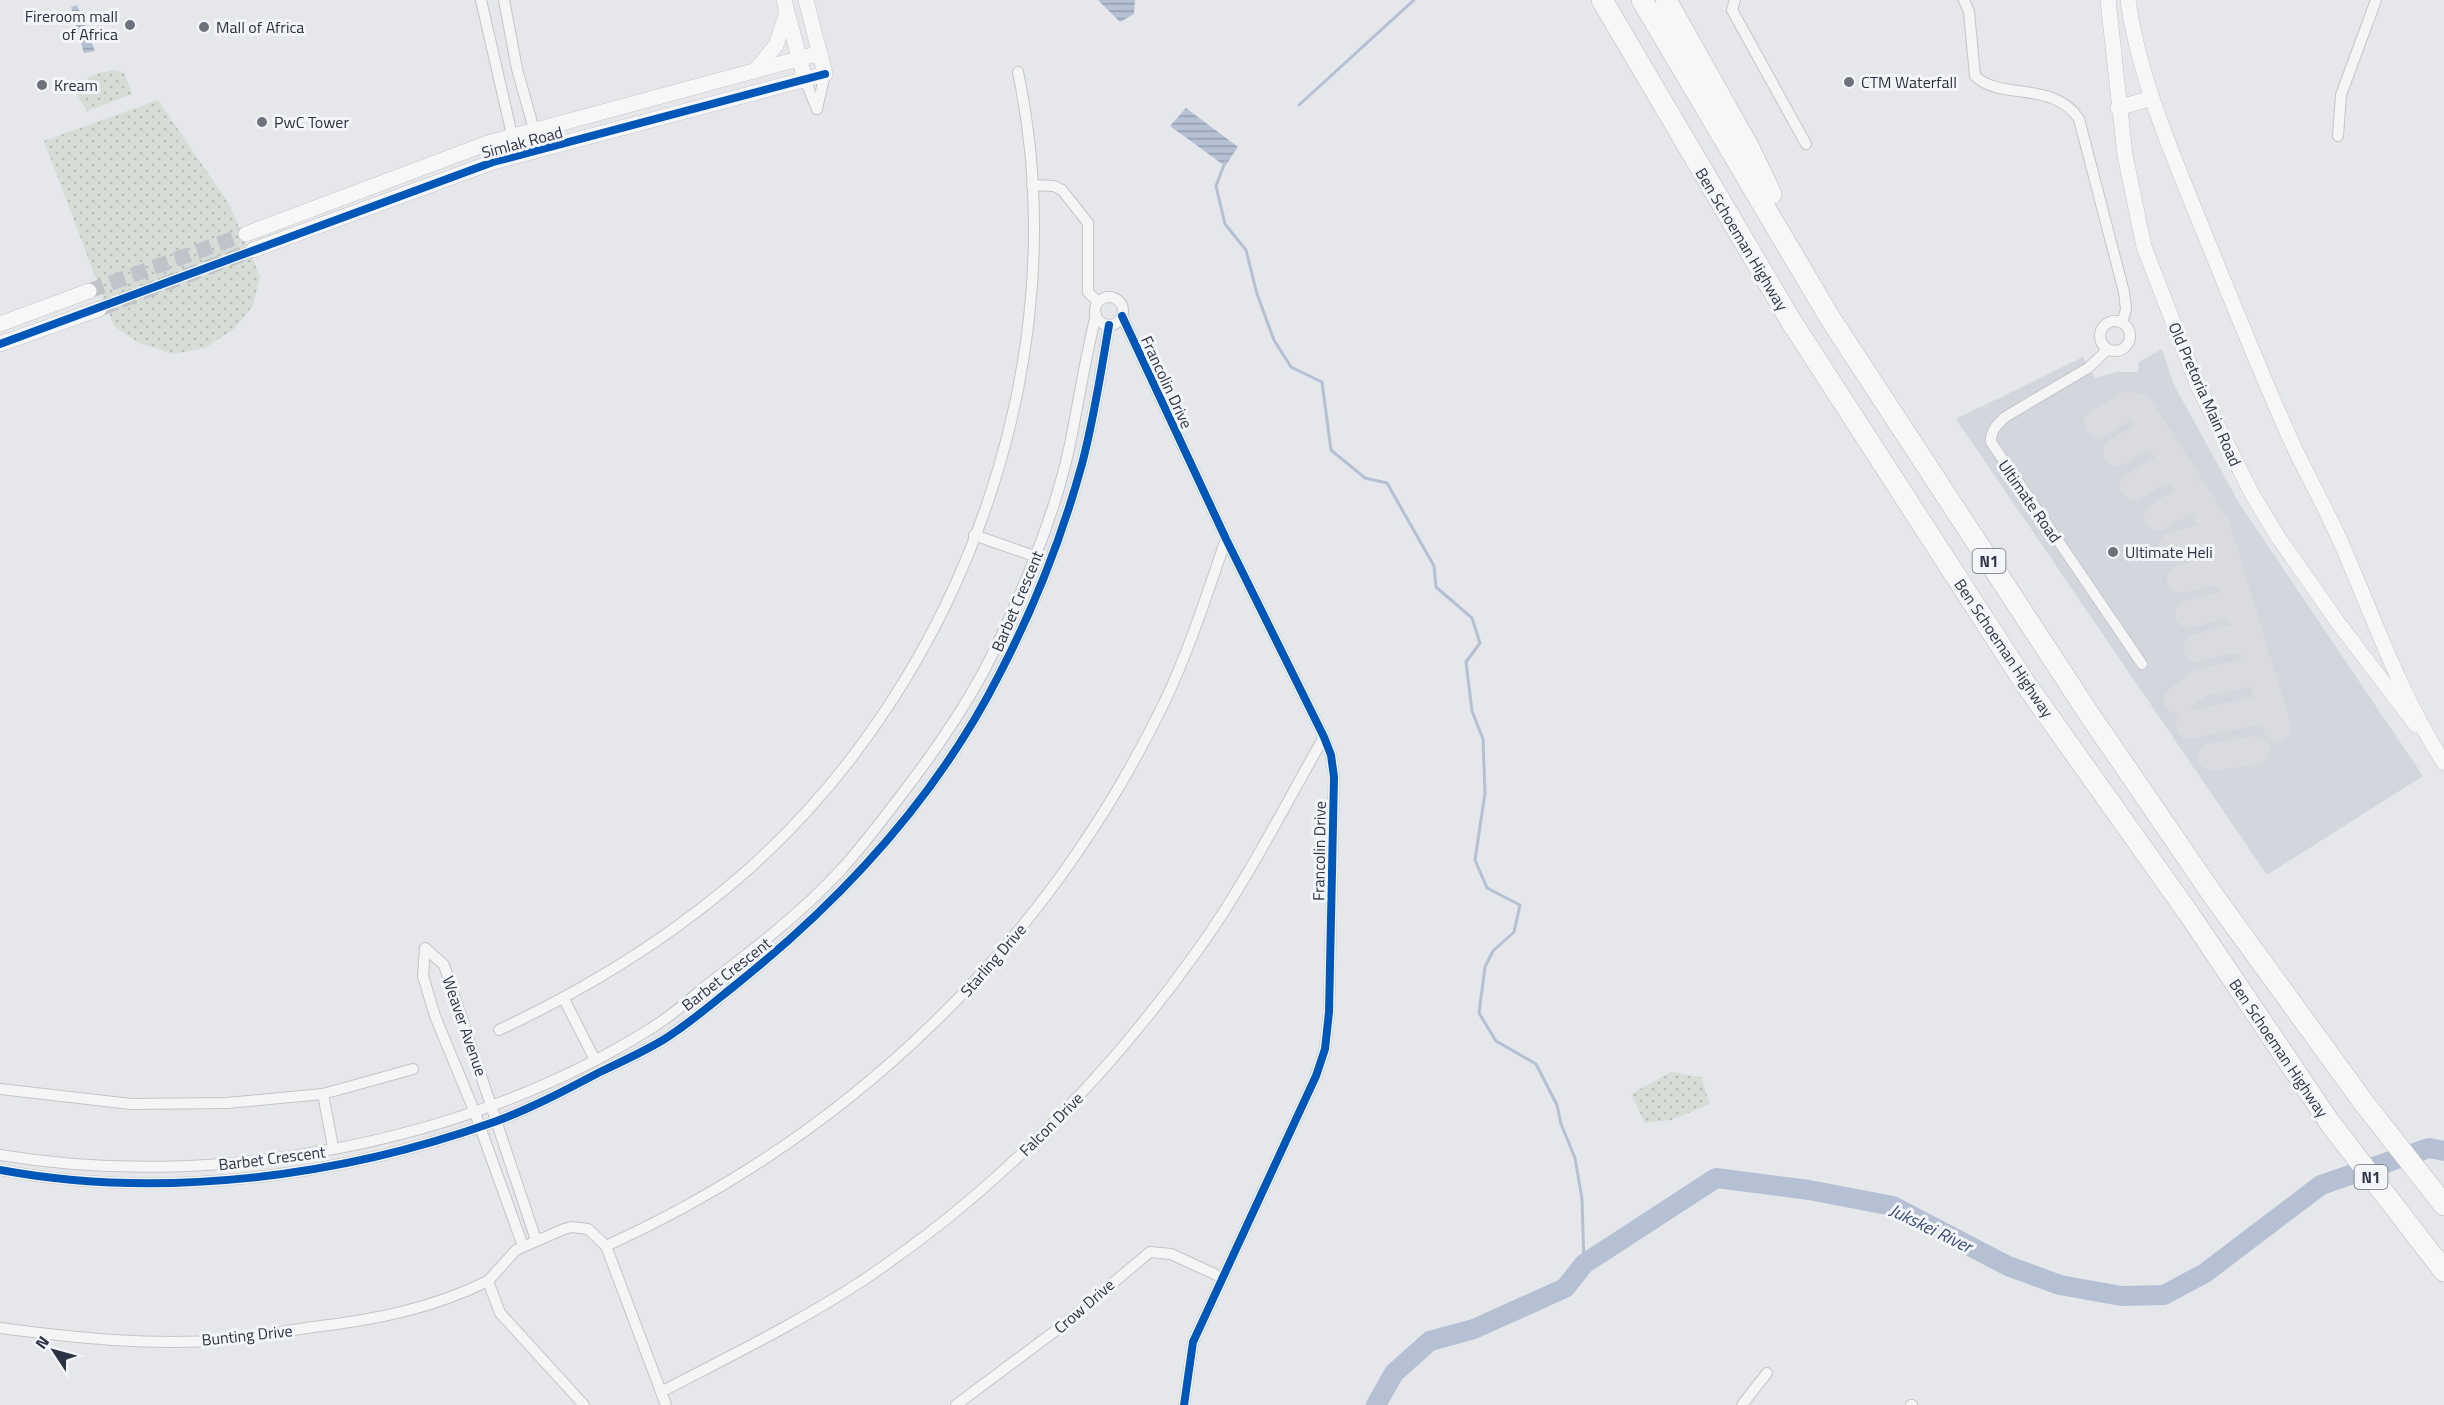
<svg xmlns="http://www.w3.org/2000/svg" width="2444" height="1405" font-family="'Titillium Web',sans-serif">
<defs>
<pattern id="grass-dots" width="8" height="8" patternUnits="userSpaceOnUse" patternTransform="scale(1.5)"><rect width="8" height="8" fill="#d5ddd6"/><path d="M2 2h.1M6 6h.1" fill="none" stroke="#b7beb9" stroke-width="1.8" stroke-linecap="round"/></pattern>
<pattern id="water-rules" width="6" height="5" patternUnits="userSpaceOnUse" patternTransform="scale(1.5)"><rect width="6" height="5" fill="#b5c1d3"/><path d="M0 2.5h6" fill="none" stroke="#939dad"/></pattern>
</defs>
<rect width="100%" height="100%" fill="#e5e7ea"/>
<path fill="#d4d6dd" d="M2162,349L2174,385L2239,503L2423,776L2267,875L1956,419L2083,357L2095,378L2116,372H2138L2139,362Z"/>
<g fill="url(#grass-dots)">
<path d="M113,70L124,72L132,94L87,111L78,96C80,77 97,73 113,70Z"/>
<path d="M158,100L229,204L260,276L253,306L235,328L205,348L173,354L139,343L114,326L44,141Z"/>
<path d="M1671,1072L1701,1077L1710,1104L1671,1120L1645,1123L1631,1094Z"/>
</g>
<g fill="url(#water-rules)">
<path d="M1098,0H1135L1134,14L1120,22Z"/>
<path d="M77,5L95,51L84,53L71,7Z"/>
<path d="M1186,108L1238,147L1225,166L1170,126Z"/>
</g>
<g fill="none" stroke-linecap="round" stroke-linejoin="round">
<g stroke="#b5c1d3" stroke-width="3">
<path d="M1299,105L1414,0"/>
<path d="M1225,162L1216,186L1225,224L1246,250L1257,294L1274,340L1291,367L1322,382L1331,450L1365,478L1387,483L1434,566L1436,587L1472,618L1480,643L1466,662L1472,711L1483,739L1485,793L1475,860L1487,888L1520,905L1514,932L1493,951L1485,967L1479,1013L1496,1041L1536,1064L1557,1105L1561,1124L1575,1158L1582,1199L1584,1264"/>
</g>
<path stroke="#b5c1d3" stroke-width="20" d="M1376,1405L1394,1373L1430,1341L1474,1329L1565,1288L1584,1264L1716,1178L1809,1190L1893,1206L2008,1266L2060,1285L2121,1296L2164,1295L2205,1273L2321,1185L2429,1148L2444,1151"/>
<g stroke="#dadbde" stroke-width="28">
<path d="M2098,423L2128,406L2140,408L2216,527L2277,727"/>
<path d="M2117,452C2130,445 2147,429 2162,441"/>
<path d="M2134,486C2149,478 2168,461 2184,474"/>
<path d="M2158,517C2173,508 2190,492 2205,508"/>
<path d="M2173,546C2190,542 2212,530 2223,548"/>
<path d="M2181,579C2197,576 2221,564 2233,580"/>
<path d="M2189,614C2206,610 2232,597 2244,615"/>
<path d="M2197,648C2216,643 2243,630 2254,650"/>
<path d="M2178,700L2200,683L2246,673L2257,674L2264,681"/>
<path d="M2190,725L2259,710L2267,711L2275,718"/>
<path d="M2212,757L2256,750"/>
</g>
<g stroke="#c0c3c9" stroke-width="15" stroke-dasharray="15 8" stroke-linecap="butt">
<path d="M89,291L246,234"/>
<path d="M99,309L253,250"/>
</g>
<defs>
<g id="street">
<path d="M481,0L517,157"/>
<path d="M504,0L517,69L540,151"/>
<path d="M1735,0L1732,10L1806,144"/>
<path d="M1964,0L1969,12L1975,76C2001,101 2053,80 2079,119L2124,292L2126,309L2122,323"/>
<path d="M805,80L817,109"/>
<path d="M817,109L825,74"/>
<path d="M2338,136L2341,95L2376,0"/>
<path d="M1032,185L1054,186L1062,190L1088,223V292L1098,302"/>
<circle cx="1109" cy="311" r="14"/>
<path d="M1122,316L1226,539L1324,737L1331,755L1334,777L1329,1012L1325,1049L1316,1076L1193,1342L1184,1405"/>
<circle cx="2115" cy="336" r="15"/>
<path d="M2108,349L2088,368L2005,417C1998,424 1990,431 1991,442L2142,664"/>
<path d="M974,535L1034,556"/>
<path d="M564,999L595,1060"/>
<path d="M499,1030C591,987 675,935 751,867C965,674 1078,356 1018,72"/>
<path d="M0,1089L131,1104L227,1103L323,1094L333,1147"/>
<path d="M323,1094L413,1069"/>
<path d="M0,1155C212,1191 467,1144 650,1029C672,1016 691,998 711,982C756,948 802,912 840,871C861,848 880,823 899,798C933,754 967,706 992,655C1024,589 1055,516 1070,444C1079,401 1085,358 1096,315"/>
<path d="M0,1170C161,1200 340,1177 494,1122C530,1109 566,1090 600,1072C621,1062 643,1052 663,1040C689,1024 714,1002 738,983C844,898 937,797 999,675C1034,608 1062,537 1082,464C1094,419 1101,371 1109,325"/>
<path d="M523,1246L475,1113L435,1016L423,976L425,948L444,965L536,1240"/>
<path d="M606,1246C851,1135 1046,946 1164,703C1189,651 1207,594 1226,539"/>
<path d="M0,1328C76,1338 150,1346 227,1340C256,1337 284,1331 313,1327C374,1320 431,1309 488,1281"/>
<path d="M661,1392C728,1357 798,1323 862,1281C994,1193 1108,1077 1200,947C1247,881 1284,807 1324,737"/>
<path d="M584,1405L500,1313L488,1281L516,1250L564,1229L572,1227L588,1229L606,1246L666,1405"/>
<path d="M956,1405L1059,1328L1150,1252L1171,1254L1221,1277"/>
<path d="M1742,1405L1767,1373"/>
<path d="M1911,1405H1912"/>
</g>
<g id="secondary">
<path d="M784,0L805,80"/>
<path d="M2108,0L2125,155L2144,247L2198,386L2252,494L2278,537L2339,624L2416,725"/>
<path d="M2128,0C2138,72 2167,141 2194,208C2226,286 2257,365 2292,443C2308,477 2327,510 2342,545C2374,618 2400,695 2444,763"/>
<path d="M756,70L776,45L787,13"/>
<path d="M2118,108L2152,98"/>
<path d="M246,234L488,143L820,53"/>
<path d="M253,250L493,162L825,74L806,0"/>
<path d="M0,324L89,291"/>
<path d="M0,344L99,309"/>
</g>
<g id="highway">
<path d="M1602,0L1791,321L2025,683L2189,914L2330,1123L2444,1271"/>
<path d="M1642,0L1830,318L2089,714L2215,898L2364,1103L2444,1205"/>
<path d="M1666,0L1749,148L1771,194"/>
</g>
</defs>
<use href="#street" stroke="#c3c5c8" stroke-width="12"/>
<use href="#secondary" stroke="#c3c5c8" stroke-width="16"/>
<use href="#highway" stroke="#b8babe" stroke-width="22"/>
<use href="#street" stroke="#f5f5f6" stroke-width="10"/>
<use href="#secondary" stroke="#f7f7f8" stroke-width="15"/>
<use href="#highway" stroke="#f7f7f8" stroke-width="21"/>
<defs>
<g id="cycleway">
<path d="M1122,316L1226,539L1324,737L1331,755L1334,777L1329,1012L1325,1049L1316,1076L1193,1342L1184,1405"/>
<path d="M0,344L493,162L825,74"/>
<path d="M0,1170C161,1200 340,1177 494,1122C530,1109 566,1090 600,1072C621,1062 643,1052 663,1040C689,1024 714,1002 738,983C844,898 937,797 999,675C1034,608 1062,537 1082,464C1094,419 1101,371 1109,325"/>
</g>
</defs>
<use href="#cycleway" stroke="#f4f5f8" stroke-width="11"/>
<use href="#cycleway" stroke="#0057b8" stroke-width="8"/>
</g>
<g fill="#6d727d" stroke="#f4f5f8" stroke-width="2">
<circle cx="130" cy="25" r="6"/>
<circle cx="204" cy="27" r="6"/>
<circle cx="1849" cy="82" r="6"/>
<circle cx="42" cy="85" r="6"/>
<circle cx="262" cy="122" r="6"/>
<circle cx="2113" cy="552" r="6"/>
</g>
<g text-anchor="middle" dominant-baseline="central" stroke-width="6" stroke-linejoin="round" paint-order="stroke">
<g fill="#f4f5f8" stroke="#686d79" stroke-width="1.5">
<rect x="1972.5" y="549" width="33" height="24" rx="4.5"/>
<rect x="2354.5" y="1165" width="33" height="24" rx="4.5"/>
</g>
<g font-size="15" font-weight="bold" fill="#2c3343">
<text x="1989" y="561">N1</text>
<text x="2371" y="1177">N1</text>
</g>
<g font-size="16" fill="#2c3343" stroke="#f4f5f8" text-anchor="start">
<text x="118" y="16" text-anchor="end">Fireroom mall<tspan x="118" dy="18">of Africa</tspan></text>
<text x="216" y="27">Mall of Africa</text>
<text x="1861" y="82">CTM Waterfall</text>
<text x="54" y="85">Kream</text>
<text x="274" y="122">PwC Tower</text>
<text x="2125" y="552">Ultimate Heli</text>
</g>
<g font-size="16" fill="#2c3343" stroke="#f4f5f8">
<text transform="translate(522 142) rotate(-15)">Simlak Road</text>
<text transform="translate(1742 239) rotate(59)">Ben Schoeman Highway</text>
<text transform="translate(1167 382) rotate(65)">Francolin Drive</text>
<text transform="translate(2205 394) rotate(66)">Old Pretoria Main Road</text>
<text transform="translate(2030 501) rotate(55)">Ultimate Road</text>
<text transform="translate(1017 601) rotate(-67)">Barbet Crescent</text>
<text transform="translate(2004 648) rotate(56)">Ben Schoeman Highway</text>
<text transform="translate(1319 851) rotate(-89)">Francolin Drive</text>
<text transform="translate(993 960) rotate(-49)">Starling Drive</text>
<text transform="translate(726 974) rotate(-38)">Barbet Crescent</text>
<text transform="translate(465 1026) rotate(71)">Weaver Avenue</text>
<text transform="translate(2279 1048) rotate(56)">Ben Schoeman Highway</text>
<text transform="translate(1051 1124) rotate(-45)">Falcon Drive</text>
<text transform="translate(272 1158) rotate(-7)">Barbet Crescent</text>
<text transform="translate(1084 1306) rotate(-41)">Crow Drive</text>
<text transform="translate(247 1335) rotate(-6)">Bunting Drive</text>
</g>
<g font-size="18" font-style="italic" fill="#394e74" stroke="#f4f5f8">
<text transform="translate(1931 1228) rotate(26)">Jukskei River</text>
</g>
</g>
<g transform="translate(54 1351) rotate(306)" stroke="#f4f5f8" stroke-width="4.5" paint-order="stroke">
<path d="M0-4.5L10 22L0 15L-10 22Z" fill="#2c3343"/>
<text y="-9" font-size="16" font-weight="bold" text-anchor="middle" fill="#2c3343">N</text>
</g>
</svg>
